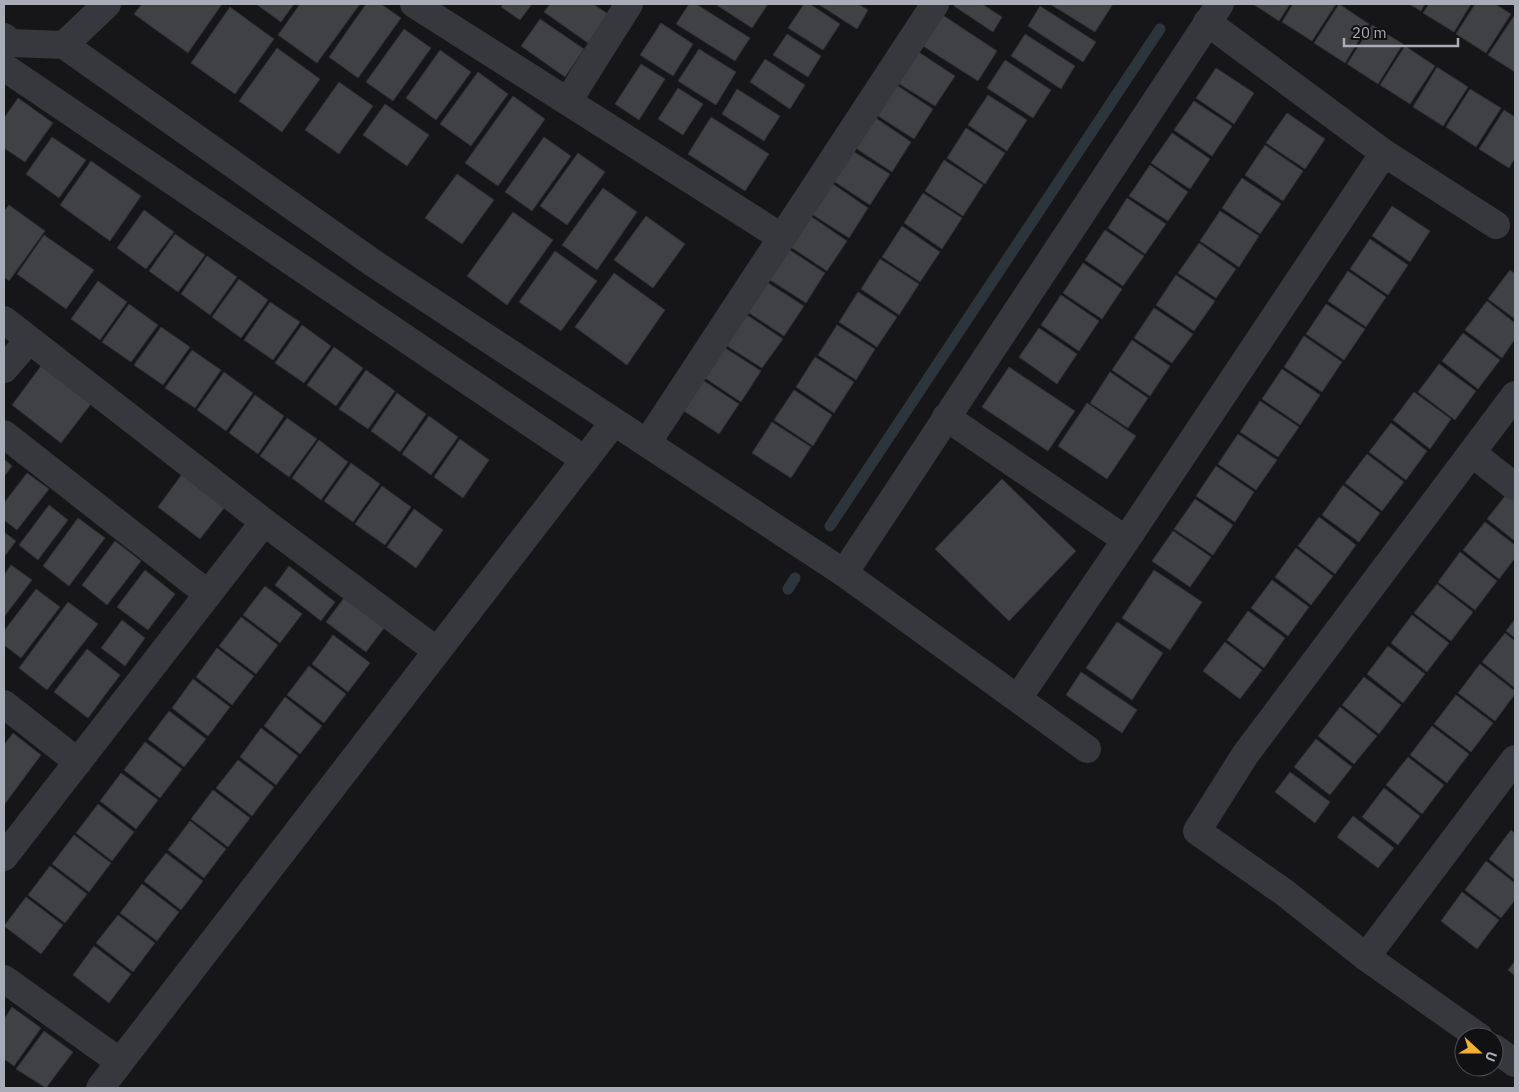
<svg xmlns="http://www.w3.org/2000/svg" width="1519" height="1092" font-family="'IBM Plex Sans',sans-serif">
<rect width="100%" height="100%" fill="#161618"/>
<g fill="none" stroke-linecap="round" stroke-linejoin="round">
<g stroke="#2c353c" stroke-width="11">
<path d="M830,526L1160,29"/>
<path d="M788,589L795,578"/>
</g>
</g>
<g fill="#404145" stroke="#303034">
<path d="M142,4H222L188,53L134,14Z"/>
<path d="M256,4H294L281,22Z"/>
<path d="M300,4H360L317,63L278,35Z"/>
<path d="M366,4H381L401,18L358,78L329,57Z"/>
<path d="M503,4H532L520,20L501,7Z"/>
<path d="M550,4H593L608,14L588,43L544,12Z"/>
<path d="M689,4H696L750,38L735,61L676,24Z"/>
<path d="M715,4H768L752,28Z"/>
<path d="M804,4H810L840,24L823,50L788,28Z"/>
<path d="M818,4H858L868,10L857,29Z"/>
<path d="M956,4H982L1002,17L993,32L954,6Z"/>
<path d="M1050,4H1113L1095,32Z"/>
<path d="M1253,4H1290L1279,21Z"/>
<path d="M1293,4H1336L1312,41L1282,22Z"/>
<path d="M1339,4L1369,24L1345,63L1314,43Z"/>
<path d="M1409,4H1425L1421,11Z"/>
<path d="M1429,4H1471L1454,32L1423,13Z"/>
<path d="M1475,4H1495L1511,14L1486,53L1456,34Z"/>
<path d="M1040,6L1096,42L1083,62L1028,26Z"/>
<path d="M230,7L274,39L235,94L191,63Z"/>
<path d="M935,10L997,51L978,81L915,41Z"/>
<path d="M1514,16L1515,17V72L1488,55Z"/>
<path d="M540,19L584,49L565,77L521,46Z"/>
<path d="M661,23L693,44L673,76L640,55Z"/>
<path d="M1372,25L1403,44L1378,84L1347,64Z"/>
<path d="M404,29L431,48L393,101L366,82Z"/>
<path d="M787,34L821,56L808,77L773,55Z"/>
<path d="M1025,34L1075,66L1061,89L1011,56Z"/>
<path d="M1405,46L1435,66L1410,104L1380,85Z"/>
<path d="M277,48L320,79L282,132L239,101Z"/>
<path d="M699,49L736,72L716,105L678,81Z"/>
<path d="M440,50L471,72L436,120L406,98Z"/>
<path d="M917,51L955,76L935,106L896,82Z"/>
<path d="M765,59L805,85L790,109L750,82Z"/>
<path d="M1005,60L1051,90L1033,118L987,88Z"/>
<path d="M641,64L665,79L639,120L615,104Z"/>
<path d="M1437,67L1468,87L1443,126L1413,107Z"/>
<path d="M1216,68L1254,93L1234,124L1196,98Z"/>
<path d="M478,72L508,94L471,146L440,124Z"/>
<path d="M339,82L373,106L339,154L305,130Z"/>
<path d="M895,84L933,109L914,139L875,114Z"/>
<path d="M678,88L703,104L683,135L658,119Z"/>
<path d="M737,89L780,116L764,141L722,114Z"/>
<path d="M1470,89L1501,108L1476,147L1446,127Z"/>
<path d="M988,95L1027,120L1007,151L968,125Z"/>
<path d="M513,96L545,119L498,186L465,163Z"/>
<path d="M18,98L53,123L25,162L4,148V118Z"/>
<path d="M1194,101L1232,126L1212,156L1174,130Z"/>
<path d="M385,104L429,135L407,166L363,135Z"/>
<path d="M1504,110L1515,117V158L1509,168L1479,149Z"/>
<path d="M1287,113L1325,139L1305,169L1266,143Z"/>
<path d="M873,116L911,142L892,172L854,147Z"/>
<path d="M711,117L769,154L745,191L688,154Z"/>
<path d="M966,128L1005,153L985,184L947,158Z"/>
<path d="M1172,133L1210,159L1190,189L1151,163Z"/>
<path d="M52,137L86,160L59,198L26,174Z"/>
<path d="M544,137L571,156L532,211L505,192Z"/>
<path d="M1265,145L1303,171L1283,201L1245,175Z"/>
<path d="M851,150L890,174L870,205L832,180Z"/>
<path d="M578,153L605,172L567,225L540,206Z"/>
<path d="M944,160L983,185L963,216L925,191Z"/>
<path d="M91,161L141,196L110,241L60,205Z"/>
<path d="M1150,165L1188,192L1168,221L1129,196Z"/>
<path d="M457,174L494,200L462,244L425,218Z"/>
<path d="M1242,178L1281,204L1260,234L1222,208Z"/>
<path d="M830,182L868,208L849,238L810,213Z"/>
<path d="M603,188L637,212L597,270L562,245Z"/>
<path d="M923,193L962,218L942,249L904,223Z"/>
<path d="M1127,198L1166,224L1145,254L1108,228Z"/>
<path d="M9,205L45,231L9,281L4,277V211Z"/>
<path d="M1392,206L1430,231L1410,262L1372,236Z"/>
<path d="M144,210L174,232L146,269L117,248Z"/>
<path d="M1220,211L1259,236L1239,267L1200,241Z"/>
<path d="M513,212L553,240L507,305L467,276Z"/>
<path d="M809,215L847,241L827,271L789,246Z"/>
<path d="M646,216L685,244L653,288L614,260Z"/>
<path d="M902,226L940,252L920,282L882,257Z"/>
<path d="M1105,230L1144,256L1123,286L1085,260Z"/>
<path d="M175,234L205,255L178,292L149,271Z"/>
<path d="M44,235L94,270L66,309L17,274Z"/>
<path d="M1370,239L1408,265L1388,295L1350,269Z"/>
<path d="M1199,243L1236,269L1216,298L1178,273Z"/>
<path d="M787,248L825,273L806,303L767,278Z"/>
<path d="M555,251L597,281L561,331L519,302Z"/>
<path d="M207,256L237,277L210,315L181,294Z"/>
<path d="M880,259L919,284L899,315L861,289Z"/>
<path d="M1083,263L1122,289L1102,319L1063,293Z"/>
<path d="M1510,270L1515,274V319L1488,299Z"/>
<path d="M1348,271L1386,297L1366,327L1328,301Z"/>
<path d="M614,273L665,310L627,365L575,327Z"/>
<path d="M1176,275L1215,301L1194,331L1156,305Z"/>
<path d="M239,279L268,300L241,338L212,317Z"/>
<path d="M98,281L127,302L100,340L71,319Z"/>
<path d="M765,281L804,306L784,336L746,311Z"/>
<path d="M858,292L897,317L877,347L839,322Z"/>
<path d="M1061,295L1099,321L1079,351L1041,325Z"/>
<path d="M1487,301L1515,323V339L1502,358L1465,330Z"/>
<path d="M270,302L300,322L273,360L244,340Z"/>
<path d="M129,304L158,325L131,362L102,342Z"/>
<path d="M1326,304L1365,329L1344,360L1306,334Z"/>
<path d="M1154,308L1193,334L1172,363L1134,338Z"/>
<path d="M744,313L783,339L762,368L724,344Z"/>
<path d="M302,325L331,346L304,383L275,363Z"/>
<path d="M837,325L875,349L856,380L818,355Z"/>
<path d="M161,327L190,347L163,385L134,365Z"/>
<path d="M1039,328L1077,354L1057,384L1019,357Z"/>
<path d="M1463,333L1500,360L1478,389L1442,361Z"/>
<path d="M1304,336L1342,362L1322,392L1284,367Z"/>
<path d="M1132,340L1170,366L1150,396L1112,370Z"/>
<path d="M722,346L761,371L741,402L702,376Z"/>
<path d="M334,347L363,368L336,406L307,385Z"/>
<path d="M192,350L221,370L195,408L165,388Z"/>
<path d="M815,357L854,382L834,413L796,387Z"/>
<path d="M1439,364L1476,391L1455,420L1418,392Z"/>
<path d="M41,366L91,404L61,443L12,405Z"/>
<path d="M1009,367L1075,411L1048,451L982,407Z"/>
<path d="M1282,369L1320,395L1300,425L1262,399Z"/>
<path d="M366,370L395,391L368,429L339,409Z"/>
<path d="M224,372L253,393L226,431L197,410Z"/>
<path d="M1110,372L1148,398L1128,428L1090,403Z"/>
<path d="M701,379L739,404L719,434L681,409Z"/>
<path d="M794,390L832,415L813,446L774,420Z"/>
<path d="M1414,392L1451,419L1430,449L1393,420Z"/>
<path d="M397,393L426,414L400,452L371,431Z"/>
<path d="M255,395L284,416L258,454L229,433Z"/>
<path d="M1260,401L1299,427L1278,457L1240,432Z"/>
<path d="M1087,403L1136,436L1107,479L1058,446Z"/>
<path d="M429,416L458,437L431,475L402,454Z"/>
<path d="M287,418L317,439L289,477L260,456Z"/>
<path d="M772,422L811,447L791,478L752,453Z"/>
<path d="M1391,423L1427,451L1406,480L1369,452Z"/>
<path d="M1238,434L1277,460L1256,490L1218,464Z"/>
<path d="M460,439L489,460L463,498L434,477Z"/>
<path d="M319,440L348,462L321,500L292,478Z"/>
<path d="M1367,454L1404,482L1382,511L1345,483Z"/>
<path d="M4,459L12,466L4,477Z"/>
<path d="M351,463L380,484L353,522L324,501Z"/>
<path d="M1216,466L1254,492L1235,522L1196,496Z"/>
<path d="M185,470L228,503L200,539L158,507Z"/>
<path d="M27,473L49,489L17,530L4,520V503Z"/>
<path d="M1002,479L1076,551L1009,621L935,549Z"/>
<path d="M1343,485L1380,513L1359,542L1322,515Z"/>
<path d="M382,486L411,507L385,545L355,524Z"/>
<path d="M1509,491L1515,495V541L1487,519Z"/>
<path d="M1195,499L1233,525L1213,555L1174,529Z"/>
<path d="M49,505L68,520L38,560L19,545Z"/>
<path d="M414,509L443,530L416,568L387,547Z"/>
<path d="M1319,517L1356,545L1335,574L1298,546Z"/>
<path d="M78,518L105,538L69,586L43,566Z"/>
<path d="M1485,522L1515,545V558L1499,579L1463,550Z"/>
<path d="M1173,531L1211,557L1190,587L1152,561Z"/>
<path d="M4,532L16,541L4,557Z"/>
<path d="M115,541L141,561L107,605L82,585Z"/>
<path d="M1296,548L1333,576L1311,605L1275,577Z"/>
<path d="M1460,552L1497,581L1475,610L1438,582Z"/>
<path d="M11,565L32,580L4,617V575Z"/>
<path d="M289,566L335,602L321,621L275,585Z"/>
<path d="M145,570L175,594L148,630L117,607Z"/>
<path d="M1154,570L1202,602L1170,650L1122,618Z"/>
<path d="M1272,580L1309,607L1288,636L1251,608Z"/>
<path d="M1437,584L1473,612L1451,641L1414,613Z"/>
<path d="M265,586L302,614L280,643L243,615Z"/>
<path d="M36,589L60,607L21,658L4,645V631Z"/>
<path d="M347,594L387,624L366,652L326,622Z"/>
<path d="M68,602L98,624L47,690L19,668Z"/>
<path d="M1248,611L1285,638L1264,668L1227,640Z"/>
<path d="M1412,615L1449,643L1427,672L1391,643Z"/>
<path d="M241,617L278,645L256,674L219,646Z"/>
<path d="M1515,619V638L1506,631Z"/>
<path d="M122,620L145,638L125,666L101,648Z"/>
<path d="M1117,622L1163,653L1132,700L1086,668Z"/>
<path d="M1505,633L1515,641V688L1482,662Z"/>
<path d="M333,635L370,663L348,692L312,664Z"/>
<path d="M1225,642L1262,670L1240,699L1203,671Z"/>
<path d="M1388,646L1425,674L1403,703L1367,674Z"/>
<path d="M217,648L254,676L232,705L196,677Z"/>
<path d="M87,649L120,675L88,718L54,692Z"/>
<path d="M1480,664L1515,691V694L1495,721L1458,693Z"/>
<path d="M309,666L346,694L324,723L287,695Z"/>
<path d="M1081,672L1137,710L1122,733L1066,695Z"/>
<path d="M1364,677L1401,705L1379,734L1342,705Z"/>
<path d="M193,679L230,707L208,736L172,708Z"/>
<path d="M1456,695L1493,723L1471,752L1434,724Z"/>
<path d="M285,697L322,726L300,754L264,726Z"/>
<path d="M1340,707L1377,736L1354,764L1318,736Z"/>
<path d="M169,711L206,739L184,767L148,739Z"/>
<path d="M1432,726L1469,754L1447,783L1410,755Z"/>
<path d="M261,728L298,756L276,785L240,757Z"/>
<path d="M13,733L41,755L4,805V745Z"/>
<path d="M1316,739L1352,767L1330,795L1294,767Z"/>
<path d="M145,742L182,769L160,798L124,770Z"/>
<path d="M1408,757L1444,785L1422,814L1386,785Z"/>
<path d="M238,760L274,787L252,816L216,788Z"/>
<path d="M1290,772L1330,802L1315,823L1275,792Z"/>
<path d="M121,773L158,800L136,829L100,801Z"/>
<path d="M1384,788L1420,816L1398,845L1362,817Z"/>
<path d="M213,790L250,818L228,847L191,819Z"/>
<path d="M98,804L134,832L112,861L76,833Z"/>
<path d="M1353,816L1394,848L1378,868L1337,837Z"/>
<path d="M190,821L226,849L204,878L168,850Z"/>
<path d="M1511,830L1515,834V880L1489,859Z"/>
<path d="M74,835L111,863L89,892L52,864Z"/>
<path d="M166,853L203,881L181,910L144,881Z"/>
<path d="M1486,861L1515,883V900L1501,918L1465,890Z"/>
<path d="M50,866L87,894L65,923L28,895Z"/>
<path d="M142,884L179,912L157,941L120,913Z"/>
<path d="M1462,892L1499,920L1477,949L1441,921Z"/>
<path d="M26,897L63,925L41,954L4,926Z"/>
<path d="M118,915L155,943L133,972L96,943Z"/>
<path d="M94,946L131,974L109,1003L73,975Z"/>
<path d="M1515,961V976L1508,970Z"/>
<path d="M12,1007L41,1028L14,1066L4,1059V1019Z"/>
<path d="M44,1031L73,1052L46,1088L16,1069Z"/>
</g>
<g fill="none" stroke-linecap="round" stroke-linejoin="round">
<g stroke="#37383d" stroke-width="28">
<path d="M414,4L781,237"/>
<path d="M1207,22L1384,153L1496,225"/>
<path d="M4,37L11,43L64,45L373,263L844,573L1087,749"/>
<path d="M64,45L107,4"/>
<path d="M4,67L585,460"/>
<path d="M568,101L629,4"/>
<path d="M4,320L264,522L437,651"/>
<path d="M4,369L29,340"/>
<path d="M946,417L1126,540"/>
<path d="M4,434L208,594"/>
<path d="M647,443L935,4"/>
<path d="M1472,453L1515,487"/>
<path d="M844,573L1220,4"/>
<path d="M1018,698L1126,540L1384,153"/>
<path d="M4,704L78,762"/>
<path d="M4,857L264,522"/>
<path d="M1366,957L1515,759"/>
<path d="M4,979L120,1062"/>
<path d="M1479,1037L1366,957L1285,893L1197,831L1245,755L1515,395"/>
<path d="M1494,1048L1515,1063"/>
<path d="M100,1088L614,422"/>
</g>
</g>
<rect width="1519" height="1092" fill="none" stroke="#a8adb8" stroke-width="10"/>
<g transform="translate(1479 1052) rotate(111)"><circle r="24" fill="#111113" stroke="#4d4f55"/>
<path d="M0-4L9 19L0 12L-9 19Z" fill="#f2b134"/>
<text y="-8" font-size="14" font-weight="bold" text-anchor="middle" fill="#a8adb8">U</text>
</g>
<path d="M1344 38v8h114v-8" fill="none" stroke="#a8adb8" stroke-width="2.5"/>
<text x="1352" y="38" font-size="15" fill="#a8adb8" stroke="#111113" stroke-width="4" paint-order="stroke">20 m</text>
</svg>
